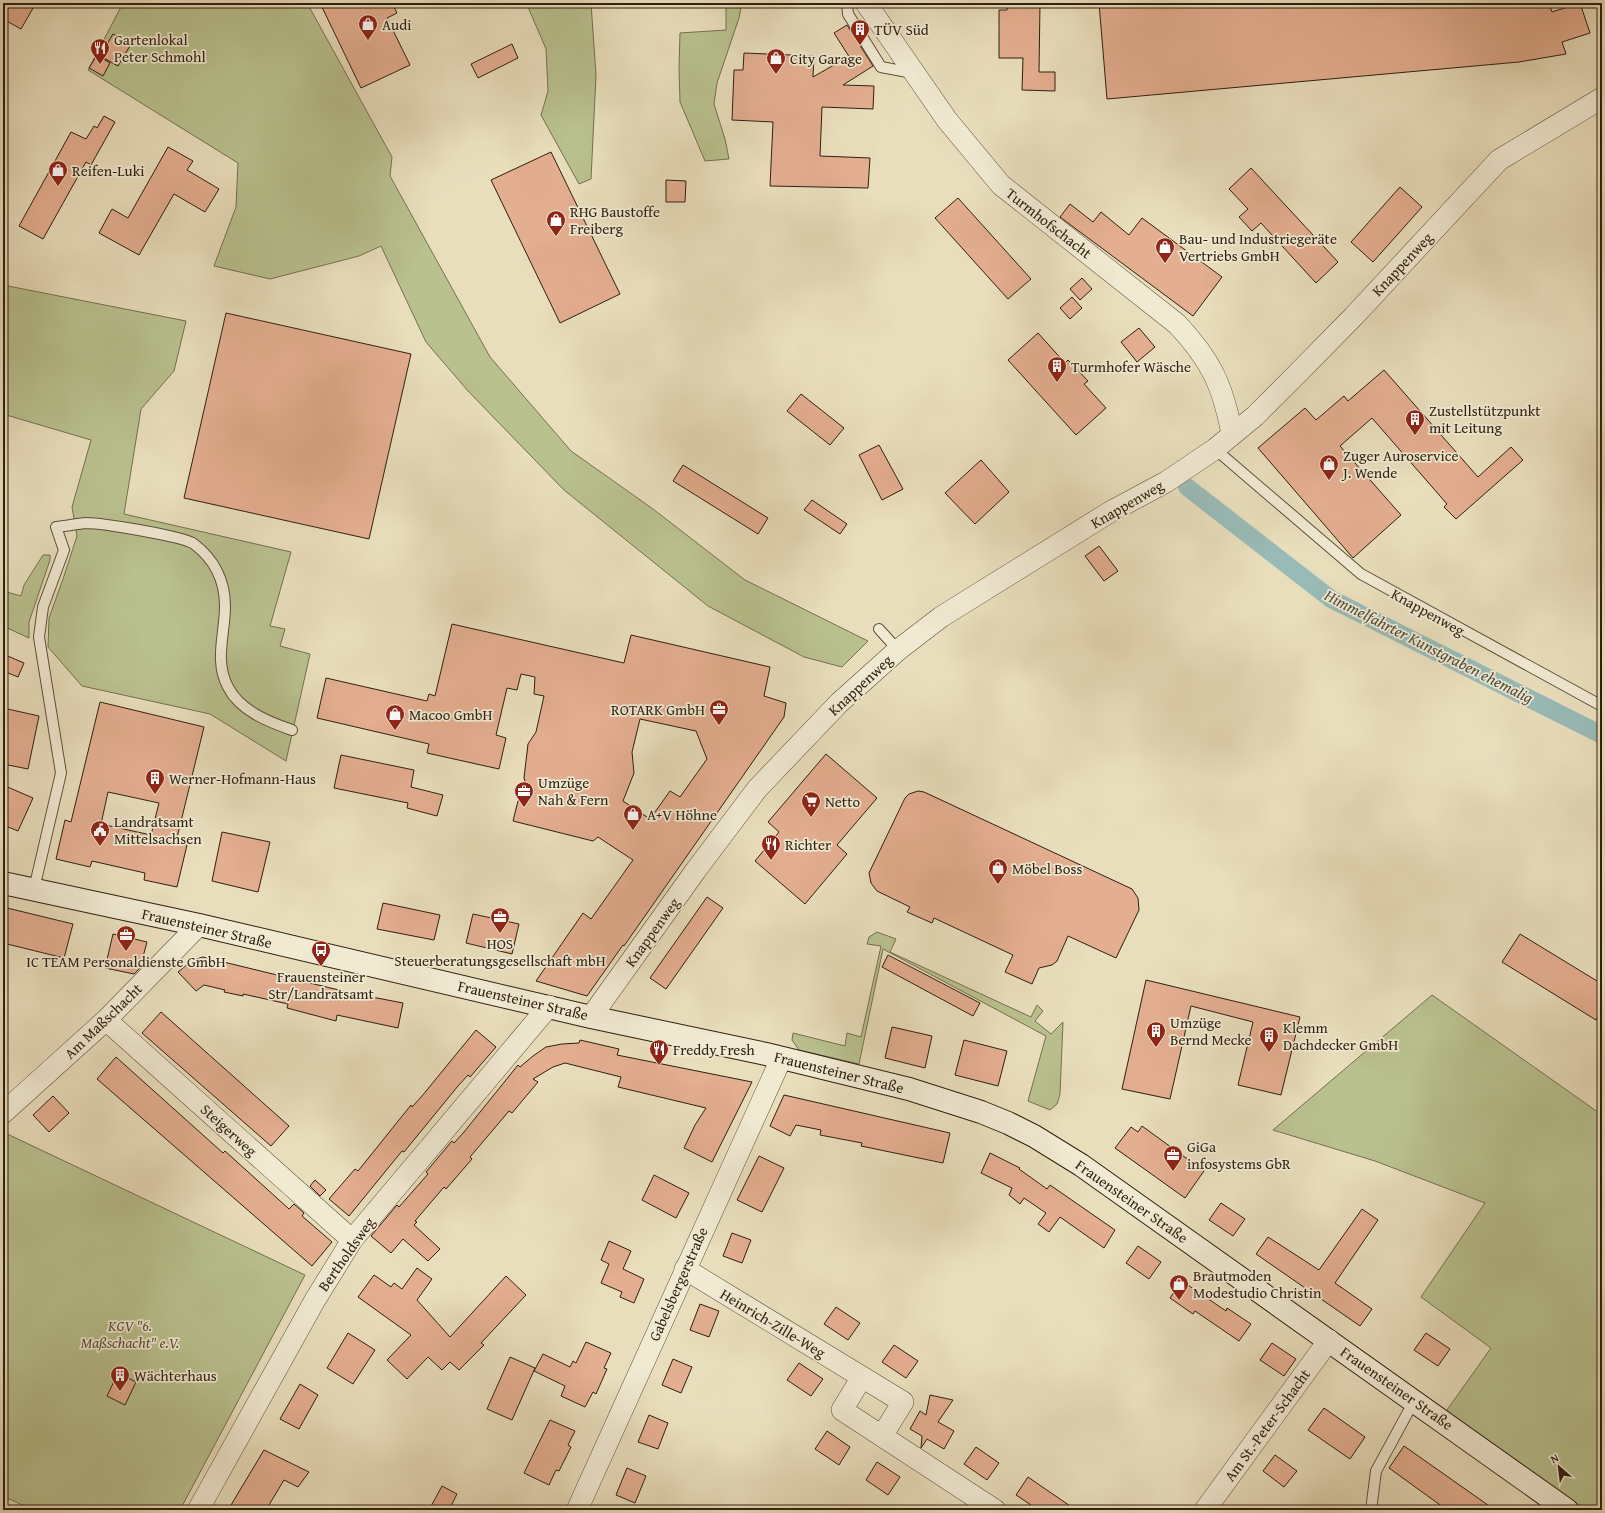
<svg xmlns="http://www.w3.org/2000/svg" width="1605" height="1513" font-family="'Gentium Book Plus',serif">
<rect width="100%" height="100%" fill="#e9debc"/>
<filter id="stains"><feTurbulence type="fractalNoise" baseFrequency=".005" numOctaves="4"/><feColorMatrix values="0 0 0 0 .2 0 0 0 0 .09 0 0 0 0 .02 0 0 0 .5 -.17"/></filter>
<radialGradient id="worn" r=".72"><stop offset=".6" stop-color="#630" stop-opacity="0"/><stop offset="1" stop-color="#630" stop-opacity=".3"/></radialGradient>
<g fill="#b9c18f" stroke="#74704f">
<path d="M123,3H307L392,157L390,176L490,357L571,451L653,509L745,580L868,641L842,667L804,657L708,606L564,490L468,391L426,342L381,246L359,256L270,279L214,266L236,207L238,163L88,70Z"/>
<path d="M525,3H591L596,75L591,179L579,184L541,115L548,91L546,49L528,7Z"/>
<path d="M726,3H742L739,18L717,83L714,104L725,139L729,159L705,161L680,102L679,68L680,33L726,30Z"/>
<path d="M3,285L186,321L174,371L141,409L124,514L291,552L270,626L285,629L280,646L310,654L286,761L210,714L82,686L48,647L49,618L63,579L77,536L72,507L91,440L3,414Z"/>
<path d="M43,555H50V560L29,622V638L3,626V591L21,596L24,585Z"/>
<path d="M877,932L896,939L890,952L1031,1017L1037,1005L1043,1011L1035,1021L1051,1034L1063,1022L1060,1094L1057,1104L1050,1110L1028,1101L1046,1036L883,949L859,1064L799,1050L792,1040L793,1033L845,1046L847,1033L861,1037L881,946L867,944L869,937Z"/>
<path d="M1432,995L1602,1115V1510H1587L1442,1417L1491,1348L1421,1297L1485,1203L1375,1161L1273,1130Z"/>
<path d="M3,1132L305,1275L180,1510H33L3,1496Z"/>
</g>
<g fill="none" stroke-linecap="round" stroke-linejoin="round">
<path stroke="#99bbb7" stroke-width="18" d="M1187,487L1331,599L1602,735"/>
</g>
<g fill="#e4ae90" stroke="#2e1f0f" fill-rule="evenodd">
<path d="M3,3H36L21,29L3,19Z"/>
<path d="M320,3H392L397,13L387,18L410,65L361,88Z"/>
<path d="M1007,3H1040L1039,72H1055V91L1022,90L1023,58H999V10H1007Z"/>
<path d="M1099,3H1549L1552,12L1580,3L1590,33L1562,42L1566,54L1519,62L1107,99Z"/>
<path d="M847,25L873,66L843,85L874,86L873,109L822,107L820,156L870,158L868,188L770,186L773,122L732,120L734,70H743L744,53L814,56L813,77L846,58H850L834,33Z"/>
<path d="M113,34L131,44L118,66L100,56Z"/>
<path d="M512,44L518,58L478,78L471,64Z"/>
<path d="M97,55L110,63L103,76L89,68Z"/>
<path d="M104,116L115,122L91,165L86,162L43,239L19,226L71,132L86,139L94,126L97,128Z"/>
<path d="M168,147L193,161L187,170L219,189L205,212L174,194L139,255L99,233L112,209L128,218Z"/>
<path d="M551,152L620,294L560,323L491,180Z"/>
<path d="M1251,168L1338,262L1316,283L1261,223L1252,231L1239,217L1248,209L1229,189Z"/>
<path d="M666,180L686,181L685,202H666Z"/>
<path d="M1400,187L1422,207L1373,262L1351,242Z"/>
<path d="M958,198L1031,279L1008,299L935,218Z"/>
<path d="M1070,204L1093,222L1101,212L1129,235L1142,218L1222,277L1193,316L1060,217Z"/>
<path d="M1082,278L1092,289L1080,300L1070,289Z"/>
<path d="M1072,297L1082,308L1070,319L1060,308Z"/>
<path d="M226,313L411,354L369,539L184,498Z"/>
<path d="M1139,328L1155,347L1137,362L1121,342Z"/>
<path d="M1038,333L1065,363L1068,360L1088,381L1084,384L1106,408L1076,435L1008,360Z"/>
<path d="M1384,370L1478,477L1511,447L1523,460L1456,519L1444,507L1447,504L1372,418L1340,446L1401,515L1353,558L1258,448L1305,408L1316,420L1344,396L1348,401Z"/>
<path d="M801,394L844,428L830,445L787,411Z"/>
<path d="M879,445L903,489L882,500L859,455Z"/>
<path d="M981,460L1009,492L975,524L945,493Z"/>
<path d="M683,465L768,518L758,534L673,481Z"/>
<path d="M812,500L847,524L840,534L804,510Z"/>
<path d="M1099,546L1118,571L1104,581L1085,556Z"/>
<path d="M452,624L624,663L631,635L770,667L764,696L786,703L784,717L624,946L623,945L587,996L536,981L583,913L591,919L633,860L598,837L593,841L513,821L518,801L530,796L524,778L528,744L536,732L544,696L534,694L535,677L521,674L517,690L507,688L496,735L506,738L499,769L427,753L429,744L317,718L326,678L427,701L429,694L435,696ZM640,719L696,731L707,759L680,797L670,791L650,819L623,801L634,773L632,752Z"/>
<path d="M3,654L24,663L18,677L3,671Z"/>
<path d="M100,702L204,727L176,842L187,845L177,887L144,880L145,873L92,861L90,867L56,859L65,820L71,822ZM108,792L159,803L151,835L101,824Z"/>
<path d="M3,708L39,716L28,769L3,764Z"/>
<path d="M826,754L877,798L837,845L847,854L805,904L755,861L779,832L768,822Z"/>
<path d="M341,755L414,770L411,787L443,795L437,816L407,808L408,803L334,788Z"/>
<path d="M3,785L33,798L18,831L3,825Z"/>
<path d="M918,791L924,792L1132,889L1138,898L1139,910L1116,958L1068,936L1057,961L1052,965L1039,968L1032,984L1005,972L1013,955L934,918L932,923L907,912L910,907L877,891L871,883L869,873L905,798L909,794Z"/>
<path d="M222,832L270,842L258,892L212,881Z"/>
<path d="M707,897L723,908L666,989L650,978Z"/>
<path d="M383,903L440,915L434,940L377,929Z"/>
<path d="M3,907L73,924L64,958L3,943Z"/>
<path d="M473,914L519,924L512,954L466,943Z"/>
<path d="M113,934L147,942L140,968L134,974L105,968Z"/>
<path d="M1520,934L1602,984V1010L1596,1020L1502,962Z"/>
<path d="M888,955L980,1003L973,1016L882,967Z"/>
<path d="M203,957L351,993L403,1003L398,1028L337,1015L336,1021L287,1008L288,1004L243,994V996L224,992L225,990L204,985L196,991L178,972L193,960Z"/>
<path d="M1146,980L1300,1017L1281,1095L1238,1085L1253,1022L1191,1006L1170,1099L1122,1089Z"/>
<path d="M161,1012L289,1126L271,1146L142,1033Z"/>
<path d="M892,1027L932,1036L925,1068L885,1058Z"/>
<path d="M476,1030L496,1047L470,1077L468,1075L458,1086L404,1152L402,1151L349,1216L329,1199L355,1169L358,1171L411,1105L412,1107L422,1096Z"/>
<path d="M580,1040L619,1049L617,1055L752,1082L712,1162L684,1148L695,1125L706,1108L618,1087L621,1077L565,1063L553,1067L533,1079L538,1082L512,1113L509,1111L470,1157L472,1159L446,1189L444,1187L415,1221L417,1222L414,1225L440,1249L428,1261L403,1239L391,1253L371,1236L397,1205L399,1207L428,1174L426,1172L452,1141L454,1143L464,1132L518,1065L520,1067L533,1056L546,1047L562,1044L579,1043Z"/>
<path d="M964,1040L1007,1051L998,1086L955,1075Z"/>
<path d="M116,1057L223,1153L225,1151L289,1209L294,1204L304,1213L302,1216L332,1242L312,1266L97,1079Z"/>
<path d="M784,1095L950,1133L943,1163L861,1146L862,1143L820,1135L821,1130L796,1125L790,1136L770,1126Z"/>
<path d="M53,1096L69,1113L49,1132L33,1115Z"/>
<path d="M1142,1126L1204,1171L1185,1198L1115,1148L1131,1127L1138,1132Z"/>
<path d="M990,1153L1020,1168L1019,1169L1047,1189L1050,1185L1115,1230L1104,1248L1060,1217L1049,1232L1038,1224L1046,1213L1024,1198L1020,1204L1009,1195L1012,1188L981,1173Z"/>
<path d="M759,1156L784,1168L762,1212L737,1200Z"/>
<path d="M654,1175L689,1193L676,1218L642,1200Z"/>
<path d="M315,1180L326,1190L320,1196L310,1186Z"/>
<path d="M1221,1203L1245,1219L1233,1236L1209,1220Z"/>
<path d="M1362,1209L1378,1220L1335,1283L1372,1309L1360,1326L1256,1254L1268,1237L1319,1270Z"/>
<path d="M732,1233L751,1240L742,1263L723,1256Z"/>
<path d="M609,1241L631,1251L623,1269L644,1279L634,1303L620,1297L622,1292L601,1283L609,1264L601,1260Z"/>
<path d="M1138,1246L1161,1262L1149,1279L1126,1263Z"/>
<path d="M417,1268L432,1279L417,1300L450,1337L506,1276L526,1295L481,1343L484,1345L459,1370L450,1362L442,1370L428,1357L407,1379L387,1360L411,1335L358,1297L374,1275L391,1287L394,1283L402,1289Z"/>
<path d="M1182,1281L1226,1311L1227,1308L1251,1324L1239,1341L1195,1311L1193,1314L1170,1298Z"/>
<path d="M700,1304L719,1311L709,1337L690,1330Z"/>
<path d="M836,1307L860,1323L848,1340L824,1324Z"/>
<path d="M348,1333L375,1350L353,1384L327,1368Z"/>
<path d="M1426,1333L1450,1349L1438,1366L1414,1350Z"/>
<path d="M586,1342L611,1353L604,1368L607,1369L596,1394L593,1392L585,1407L561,1396L565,1386L534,1371L543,1354L570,1367L573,1361L576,1363Z"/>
<path d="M1272,1343L1296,1359L1284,1376L1260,1360Z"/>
<path d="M894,1345L918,1361L906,1378L882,1362Z"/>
<path d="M510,1357L535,1368L512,1420L487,1409Z"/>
<path d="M673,1359L692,1367L681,1393L662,1385Z"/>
<path d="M799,1363L823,1379L811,1396L787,1380Z"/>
<path d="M118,1373L136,1382L125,1405L107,1396Z"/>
<path d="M300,1384L318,1395L299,1429L280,1419Z"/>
<path d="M930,1395L953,1400L938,1422L954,1431L944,1449L927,1439L921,1448L922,1436L910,1429L920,1411L926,1415Z"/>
<path d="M1324,1408L1365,1437L1350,1459L1308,1430Z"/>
<path d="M649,1415L668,1423L658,1449L638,1442Z"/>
<path d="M550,1420L575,1431L568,1445L571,1447L559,1471L556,1470L549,1485L524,1473Z"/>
<path d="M827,1431L850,1447L839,1465L815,1449Z"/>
<path d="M1404,1446L1495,1510H1447L1389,1468Z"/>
<path d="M976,1447L999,1463L987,1480L964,1464Z"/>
<path d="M264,1450L309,1472L298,1487L284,1480L266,1510H228Z"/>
<path d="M1275,1455L1297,1471L1284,1487L1263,1471Z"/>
<path d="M877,1462L900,1477L888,1495L866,1480Z"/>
<path d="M627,1468L646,1476L635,1503L616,1495Z"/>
<path d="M1028,1477L1041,1486L1076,1510H1038L1028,1503L1016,1495Z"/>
<path d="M442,1486L457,1494L449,1510H429Z"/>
</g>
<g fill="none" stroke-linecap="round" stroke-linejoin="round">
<defs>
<g id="lane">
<path d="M847,3L848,14L881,67L913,73"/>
<path d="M1215,449L1361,574L1602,706"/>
<path d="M879,629L898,650"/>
<path d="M34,889L61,773L39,637L43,607L64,550L56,527C66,526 76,524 86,523C101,523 183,536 194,544C214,559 225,581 225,606C225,634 214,661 228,687C240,711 269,722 292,730"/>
<path d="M1371,1510L1376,1471L1414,1401"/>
</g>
<g id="street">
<path d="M866,3L947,120L1001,185L1177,324C1211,360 1223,386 1232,434"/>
<path d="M591,1017L696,870L757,789L839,703L898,650L941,617L1110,512L1166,482L1215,449L1255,416L1296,375L1354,316L1499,160L1602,98"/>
<path d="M106,1020L352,1240"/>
<path d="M3,1113L106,1020L199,925"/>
<path d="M685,1269L862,1377L842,1410L995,1510"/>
<path d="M862,1377L903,1402L882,1436"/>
<path d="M198,1510L315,1300L352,1240L549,1006"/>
<path d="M577,1510L781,1059"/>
<path d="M1205,1510L1329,1340"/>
</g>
<path id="secondary" d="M3,883L199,925L591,1017L766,1054L909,1089L981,1112L1008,1123L1034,1136L1081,1165L1567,1510"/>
</defs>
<use href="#lane" stroke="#5d4f3a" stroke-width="12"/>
<use href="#street" stroke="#5d4f3a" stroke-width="22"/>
<use href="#secondary" stroke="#2e1f0f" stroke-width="24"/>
<use href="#lane" stroke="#f1ead3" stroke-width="10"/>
<use href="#street" stroke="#f1ead3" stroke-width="21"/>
<use href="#secondary" stroke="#f1ead3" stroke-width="22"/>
</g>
<defs>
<symbol id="shop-pin" viewBox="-11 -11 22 30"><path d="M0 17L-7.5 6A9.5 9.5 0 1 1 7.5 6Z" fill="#8f2418" stroke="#f1ead3"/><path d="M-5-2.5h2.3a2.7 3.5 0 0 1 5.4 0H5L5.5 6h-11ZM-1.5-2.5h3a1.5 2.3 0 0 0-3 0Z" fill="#fff"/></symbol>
<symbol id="building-pin" viewBox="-11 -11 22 30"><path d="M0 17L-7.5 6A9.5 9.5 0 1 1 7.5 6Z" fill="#8f2418" stroke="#f1ead3"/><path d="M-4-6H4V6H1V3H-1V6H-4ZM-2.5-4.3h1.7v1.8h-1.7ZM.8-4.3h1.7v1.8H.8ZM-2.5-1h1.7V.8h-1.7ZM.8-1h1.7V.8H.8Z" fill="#fff"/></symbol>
<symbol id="restaurant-pin" viewBox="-11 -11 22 30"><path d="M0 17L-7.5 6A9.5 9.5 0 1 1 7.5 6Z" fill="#8f2418" stroke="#f1ead3"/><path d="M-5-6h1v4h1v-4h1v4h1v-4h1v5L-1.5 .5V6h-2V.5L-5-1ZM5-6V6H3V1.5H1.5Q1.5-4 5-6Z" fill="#fff"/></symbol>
<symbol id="office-pin" viewBox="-11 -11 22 30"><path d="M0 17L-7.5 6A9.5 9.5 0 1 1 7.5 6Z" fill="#8f2418" stroke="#f1ead3"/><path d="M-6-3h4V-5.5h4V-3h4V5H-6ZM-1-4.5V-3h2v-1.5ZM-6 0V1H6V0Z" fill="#fff"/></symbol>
<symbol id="supermarket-pin" viewBox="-11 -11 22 30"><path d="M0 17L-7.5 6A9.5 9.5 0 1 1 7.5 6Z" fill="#8f2418" stroke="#f1ead3"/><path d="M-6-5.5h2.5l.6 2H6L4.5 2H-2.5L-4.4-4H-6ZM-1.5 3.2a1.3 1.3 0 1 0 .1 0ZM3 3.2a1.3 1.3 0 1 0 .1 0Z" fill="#fff"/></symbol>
<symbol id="civic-pin" viewBox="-11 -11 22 30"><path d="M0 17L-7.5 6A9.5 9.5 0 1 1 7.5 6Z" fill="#8f2418" stroke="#f1ead3"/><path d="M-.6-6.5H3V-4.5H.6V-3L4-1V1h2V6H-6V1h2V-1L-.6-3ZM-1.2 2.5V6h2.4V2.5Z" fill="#fff"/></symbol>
<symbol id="bus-pin" viewBox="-11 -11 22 30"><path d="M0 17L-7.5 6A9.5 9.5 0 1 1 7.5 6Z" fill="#8f2418" stroke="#f1ead3"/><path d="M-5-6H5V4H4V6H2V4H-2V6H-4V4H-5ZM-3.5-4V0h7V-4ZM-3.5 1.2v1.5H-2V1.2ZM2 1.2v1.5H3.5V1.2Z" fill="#fff"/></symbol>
</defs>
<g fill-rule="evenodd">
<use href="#shop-pin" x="357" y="13" width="22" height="30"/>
<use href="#building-pin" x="849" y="18" width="22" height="30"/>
<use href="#restaurant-pin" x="89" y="37" width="22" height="30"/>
<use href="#shop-pin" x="765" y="47" width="22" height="30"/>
<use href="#shop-pin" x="47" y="159" width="22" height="30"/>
<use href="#shop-pin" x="545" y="209" width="22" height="30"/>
<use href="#shop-pin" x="1154" y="236" width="22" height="30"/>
<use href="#building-pin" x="1046" y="355" width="22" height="30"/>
<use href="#building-pin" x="1404" y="408" width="22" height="30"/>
<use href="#shop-pin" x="1318" y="453" width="22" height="30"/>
<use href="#office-pin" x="708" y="698" width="22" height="30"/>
<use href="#shop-pin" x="384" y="703" width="22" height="30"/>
<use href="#building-pin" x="144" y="767" width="22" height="30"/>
<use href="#office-pin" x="513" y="780" width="22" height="30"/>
<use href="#supermarket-pin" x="800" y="790" width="22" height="30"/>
<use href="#shop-pin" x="622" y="803" width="22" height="30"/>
<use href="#civic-pin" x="89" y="819" width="22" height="30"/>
<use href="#restaurant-pin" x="760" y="833" width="22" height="30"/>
<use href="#shop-pin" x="987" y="857" width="22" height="30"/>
<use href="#office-pin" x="489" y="906" width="22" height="30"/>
<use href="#office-pin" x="115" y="924" width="22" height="30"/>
<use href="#bus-pin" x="310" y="939" width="22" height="30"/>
<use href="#building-pin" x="1145" y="1020" width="22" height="30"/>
<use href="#building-pin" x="1258" y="1025" width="22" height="30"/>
<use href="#restaurant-pin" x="648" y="1038" width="22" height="30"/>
<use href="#office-pin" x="1162" y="1144" width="22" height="30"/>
<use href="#shop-pin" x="1168" y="1273" width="22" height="30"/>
<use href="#building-pin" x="109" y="1364" width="22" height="30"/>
</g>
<g text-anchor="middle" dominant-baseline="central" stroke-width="3.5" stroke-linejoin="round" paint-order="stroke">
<g font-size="15" fill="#2e1f0f" stroke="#f1ead3" text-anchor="start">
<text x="382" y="24">Audi</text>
<text x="874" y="29">TÜV Süd</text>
<text x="114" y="39">Gartenlokal<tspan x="114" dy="17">Peter Schmohl</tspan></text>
<text x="790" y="58">City Garage</text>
<text x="72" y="170">Reifen-Luki</text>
<text x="570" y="211">RHG Baustoffe<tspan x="570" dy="17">Freiberg</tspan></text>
<text x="1179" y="238">Bau- und Industriegeräte<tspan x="1179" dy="17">Vertriebs GmbH</tspan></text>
<text x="1071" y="366">Turmhofer Wäsche</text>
<text x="1429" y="410">Zustellstützpunkt<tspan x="1429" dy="17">mit Leitung</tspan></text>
<text x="1343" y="455">Zuger Auroservice<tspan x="1343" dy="17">J. Wende</tspan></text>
<text x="705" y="709" text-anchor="end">ROTARK GmbH</text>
<text x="409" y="714">Macoo GmbH</text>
<text x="169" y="778">Werner-Hofmann-Haus</text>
<text x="538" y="782">Umzüge<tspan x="538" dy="17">Nah &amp; Fern</tspan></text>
<text x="825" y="801">Netto</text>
<text x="647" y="814">A+V Höhne</text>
<text x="114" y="821">Landratsamt<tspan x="114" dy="17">Mittelsachsen</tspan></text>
<text x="785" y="844">Richter</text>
<text x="1012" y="868">Möbel Boss</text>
<text x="500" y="943" text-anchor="middle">HOS<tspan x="500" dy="17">Steuerberatungsgesellschaft mbH</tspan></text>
<text x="126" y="961" text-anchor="middle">IC TEAM Personaldienste GmbH</text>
<text x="321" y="976" text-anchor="middle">Frauensteiner<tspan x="321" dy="17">Str/Landratsamt</tspan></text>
<text x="1170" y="1022">Umzüge<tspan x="1170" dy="17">Bernd Mecke</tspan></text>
<text x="1283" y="1027">Klemm<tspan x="1283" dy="17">Dachdecker GmbH</tspan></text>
<text x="673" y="1049">Freddy Fresh</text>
<text x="1187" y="1146">GiGa<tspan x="1187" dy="17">infosystems GbR</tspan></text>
<text x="1193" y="1275">Brautmoden<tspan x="1193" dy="17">Modestudio Christin</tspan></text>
<text x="134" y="1375">Wächterhaus</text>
</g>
<g font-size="15" fill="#2e1f0f" stroke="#f1ead3">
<text transform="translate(1049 223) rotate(38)">Turmhofschacht</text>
<text transform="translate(1402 264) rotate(-47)">Knappenweg</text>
<text transform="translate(1127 504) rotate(-30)">Knappenweg</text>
<text transform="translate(1428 612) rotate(29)">Knappenweg</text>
<text transform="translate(860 685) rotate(-43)">Knappenweg</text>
<text transform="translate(207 928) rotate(13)">Frauensteiner Straße</text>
<text transform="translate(652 932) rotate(-54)">Knappenweg</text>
<text transform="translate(523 1000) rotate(13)">Frauensteiner Straße</text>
<text transform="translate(103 1021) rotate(-44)">Am Maßschacht</text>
<text transform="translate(839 1072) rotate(14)">Frauensteiner Straße</text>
<text transform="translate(229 1130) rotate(42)">Steigerweg</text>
<text transform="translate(1132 1201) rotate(35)">Frauensteiner Straße</text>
<text transform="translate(346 1254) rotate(-55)">Bertholdsweg</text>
<text transform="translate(678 1284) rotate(-66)">Gabelsbergerstraße</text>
<text transform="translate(773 1323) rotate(31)">Heinrich-Zille-Weg</text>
<text transform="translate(1397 1388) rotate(35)">Frauensteiner Straße</text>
<text transform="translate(1267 1425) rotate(-54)">Am St.-Peter-Schacht</text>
</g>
<g font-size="15" font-style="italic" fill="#585035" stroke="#f1ead3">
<text x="130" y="1325">KGV "6.<tspan x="130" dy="17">Maßschacht" e.V.</tspan></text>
</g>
<g font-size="16" font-style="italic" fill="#4e4e41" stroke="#f1ead3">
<text transform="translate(1429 646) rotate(27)">Himmelfahrter Kunstgraben ehemalig</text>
</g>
</g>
<rect width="1605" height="1513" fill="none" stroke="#e9debc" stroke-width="16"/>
<rect x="4" y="4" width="1597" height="1505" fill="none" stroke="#2e1f0f" stroke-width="2"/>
<rect x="8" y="8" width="1589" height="1497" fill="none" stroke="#2e1f0f"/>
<g transform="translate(1559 1467) rotate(332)" stroke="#f1ead3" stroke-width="3" paint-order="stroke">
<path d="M0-3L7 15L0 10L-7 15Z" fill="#2e1f0f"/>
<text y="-6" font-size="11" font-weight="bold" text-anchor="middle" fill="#2e1f0f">N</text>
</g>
<rect width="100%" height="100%" filter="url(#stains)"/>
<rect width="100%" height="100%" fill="url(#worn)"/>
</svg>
